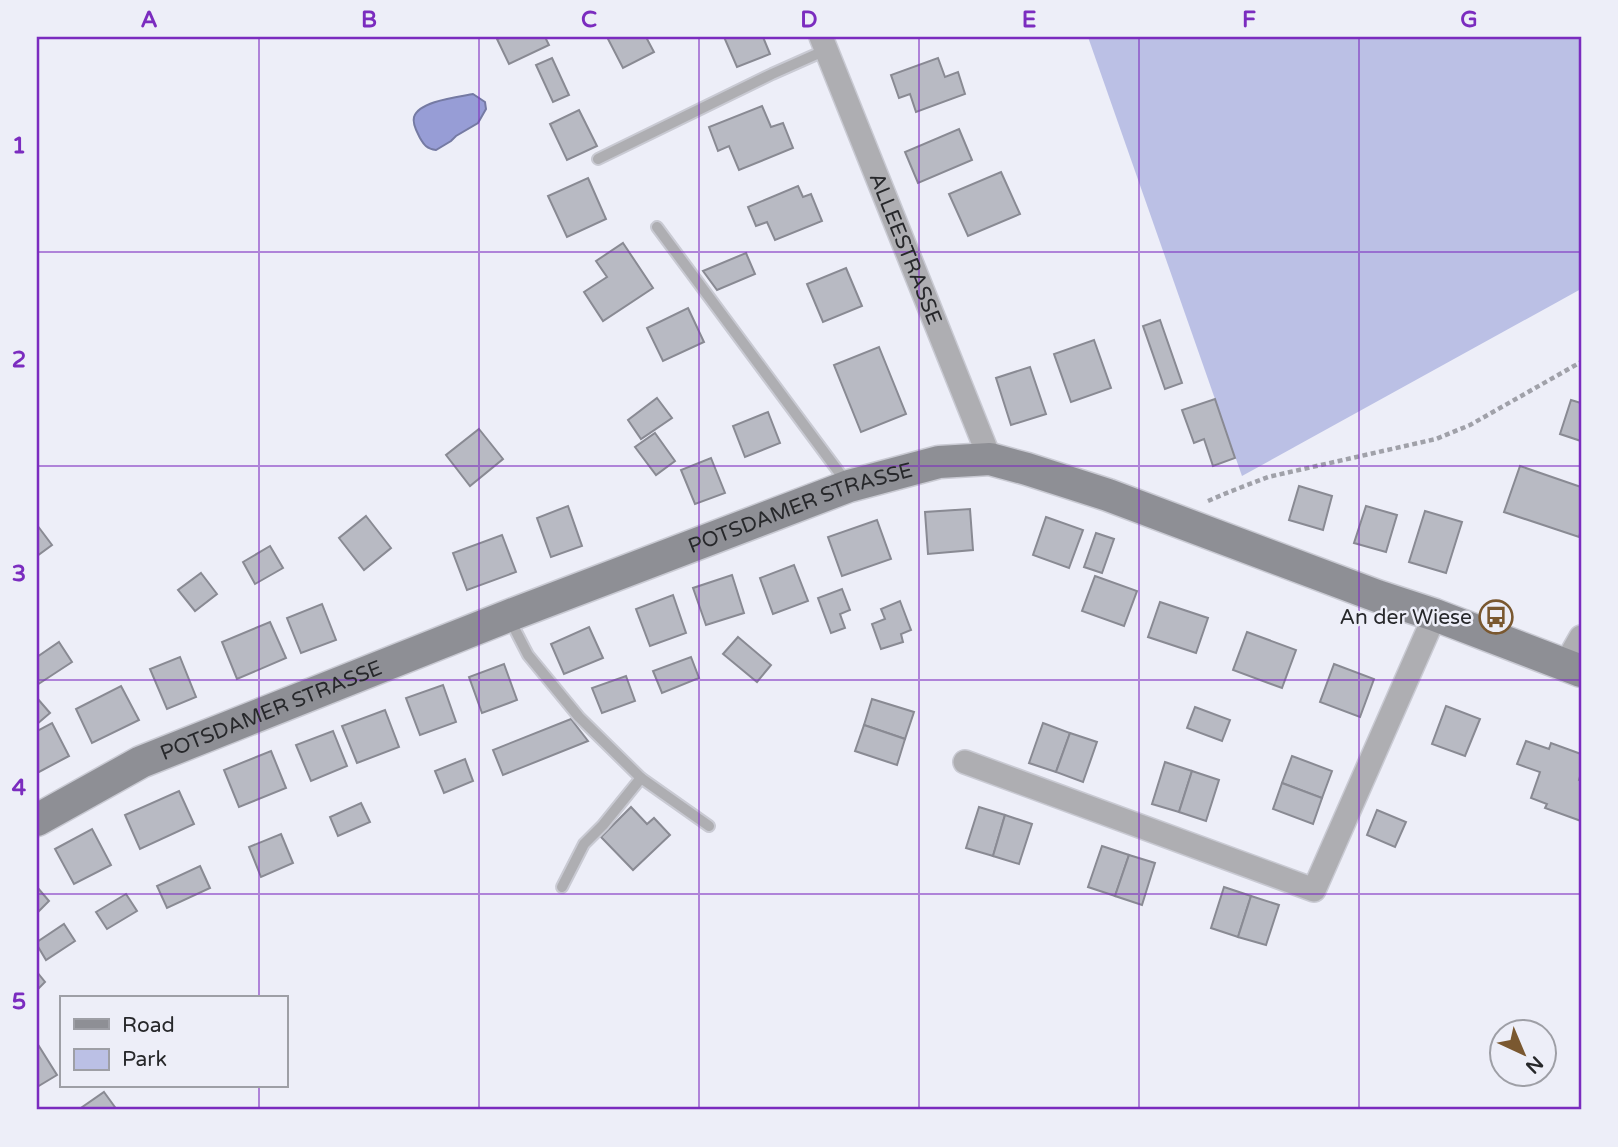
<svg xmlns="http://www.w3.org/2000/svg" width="1618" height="1147" font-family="'Varela Round',sans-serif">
<rect width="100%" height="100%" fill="#edeef8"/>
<path fill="#bbc0e5" d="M1088,37H1581V289L1242,476Z"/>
<path fill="#979dd6" stroke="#757aa3" stroke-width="2" d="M473,94L485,102L486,109L478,123L456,136L451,141L436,150C427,149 424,145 420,138C417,132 412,124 414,117C419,101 458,97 473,94Z"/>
<g fill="#b8bac3" stroke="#898a93" stroke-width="2">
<path d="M503,37H545L549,45L509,64L497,39Z"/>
<path d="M607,37H646L654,52L623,68Z"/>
<path d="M724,37H763L770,54L737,67Z"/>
<path d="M552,58L569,95L553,102L536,65Z"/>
<path d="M938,58L945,77L958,72L965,94L916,112L910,94L899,98L891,75Z"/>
<path d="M762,106L771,127L783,123L793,148L739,170L729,146L718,151L709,127Z"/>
<path d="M579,110L597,146L567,160L550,124Z"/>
<path d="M959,129L972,160L918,183L905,152Z"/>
<path d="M1001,172L1020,214L968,236L949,194Z"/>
<path d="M588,178L606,219L567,237L548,196Z"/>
<path d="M798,186L803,197L811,194L822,221L775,240L767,222L756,226L748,207Z"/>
<path d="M623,243L653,288L603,321L584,292L607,277L596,261Z"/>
<path d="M746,253L755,274L717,290L703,271Z"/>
<path d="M846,268L862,306L823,322L807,284Z"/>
<path d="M688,308L704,342L663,361L647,328Z"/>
<path d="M1160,320L1182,383L1165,389L1143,326Z"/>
<path d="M1094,340L1111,388L1071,402L1054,354Z"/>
<path d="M879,347L906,414L861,432L834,365Z"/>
<path d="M1030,367L1046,414L1011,425L996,378Z"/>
<path d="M657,398L672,418L641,439L628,420Z"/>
<path d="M1215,399L1235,458L1213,466L1204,439L1194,443L1182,410Z"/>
<path d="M1571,400L1581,403V441L1560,434Z"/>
<path d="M768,412L780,443L745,457L733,426Z"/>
<path d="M479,429L503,459L470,486L446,455Z"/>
<path d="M655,433L675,461L656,475L635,447Z"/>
<path d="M711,458L725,493L695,504L681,470Z"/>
<path d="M1520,466L1581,487V530L1579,537L1504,512Z"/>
<path d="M1299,486L1332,496L1323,530L1289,520Z"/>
<path d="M568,506L582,546L551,557L537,518Z"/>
<path d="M1366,506L1397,515L1386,552L1354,543Z"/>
<path d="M970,509L973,550L928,554L925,512Z"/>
<path d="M1425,511L1462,522L1446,573L1409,562Z"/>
<path d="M366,516L391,548L364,570L339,538Z"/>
<path d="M1046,517L1083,530L1069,568L1033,555Z"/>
<path d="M877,520L891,559L842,576L828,537Z"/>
<path d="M37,525L52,545L37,556Z"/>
<path d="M1096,533L1114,539L1102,573L1084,567Z"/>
<path d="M502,535L516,572L467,590L453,553Z"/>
<path d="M270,546L283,568L255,584L243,562Z"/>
<path d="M794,565L808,601L773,614L760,578Z"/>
<path d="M201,573L217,594L195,611L178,590Z"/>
<path d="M732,575L744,613L706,625L693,588Z"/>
<path d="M1095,576L1137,591L1124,626L1082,611Z"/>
<path d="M842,589L850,610L840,614L845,628L831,633L818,598Z"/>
<path d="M673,595L686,633L650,646L636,609Z"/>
<path d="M900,601L911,630L901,634L903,642L881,649L872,624L885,619L881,609Z"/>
<path d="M1160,602L1208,618L1196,653L1148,637Z"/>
<path d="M322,604L336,640L301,653L287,618Z"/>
<path d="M270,622L286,658L237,679L222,642Z"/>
<path d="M589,627L603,658L564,674L551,644Z"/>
<path d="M1247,632L1296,650L1282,688L1233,670Z"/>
<path d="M738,637L771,665L757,682L723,654Z"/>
<path d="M59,642L72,662L37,685V657Z"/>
<path d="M180,657L196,697L167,709L150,669Z"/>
<path d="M691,657L699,678L662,693L653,671Z"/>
<path d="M504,664L517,700L482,713L469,677Z"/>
<path d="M1334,664L1374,679L1360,717L1320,702Z"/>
<path d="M626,676L635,701L602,713L592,688Z"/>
<path d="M443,685L456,722L420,735L406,698Z"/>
<path d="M121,686L139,720L92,743L76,709Z"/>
<path d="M37,698L50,713L37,724Z"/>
<path d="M872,699L914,712L905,739L864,725Z"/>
<path d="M1446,706L1480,719L1465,756L1432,744Z"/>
<path d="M1195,707L1230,720L1222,741L1187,728Z"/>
<path d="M385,710L399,747L357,763L342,726Z"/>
<path d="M571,719L588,741L503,775L493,750Z"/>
<path d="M52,723L69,756L37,773V731Z"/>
<path d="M1043,723L1070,733L1056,772L1029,763Z"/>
<path d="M864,725L905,739L897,765L855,751Z"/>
<path d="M333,731L347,766L311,781L296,745Z"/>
<path d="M1070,733L1097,742L1083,782L1056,772Z"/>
<path d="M1526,741L1549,749L1551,743L1581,754V773L1579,780L1581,781V821L1545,808L1547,804L1531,798L1540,772L1517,764Z"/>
<path d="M271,751L286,788L239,807L224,770Z"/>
<path d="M1292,756L1332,771L1322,798L1282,783Z"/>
<path d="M465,759L473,781L444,793L435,771Z"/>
<path d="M1165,762L1192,771L1179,812L1152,804Z"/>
<path d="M1192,771L1219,780L1206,821L1179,812Z"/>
<path d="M1282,783L1322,798L1313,824L1273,809Z"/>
<path d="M179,791L194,824L140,849L125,815Z"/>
<path d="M361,803L370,822L338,836L330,817Z"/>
<path d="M631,807L647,824L654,818L670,835L633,870L601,837Z"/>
<path d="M979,807L1005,815L993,856L966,848Z"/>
<path d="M1377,810L1406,822L1395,847L1367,835Z"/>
<path d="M1005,815L1032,824L1019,864L993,856Z"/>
<path d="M92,829L111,865L74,884L55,849Z"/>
<path d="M281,834L293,863L261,877L249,847Z"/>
<path d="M1102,846L1129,855L1115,896L1088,887Z"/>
<path d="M1129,855L1155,863L1142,905L1115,896Z"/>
<path d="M200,866L210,888L167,908L157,886Z"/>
<path d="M37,887L49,901L37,913Z"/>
<path d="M1224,887L1251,896L1238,937L1211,928Z"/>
<path d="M126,894L137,911L107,929L96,912Z"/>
<path d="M1251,896L1279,905L1266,945L1238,937Z"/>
<path d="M64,924L75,941L46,960L37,945V942Z"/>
<path d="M37,972L45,982L37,990Z"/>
<path d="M37,1043L57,1075L37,1087Z"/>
<path d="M104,1092L117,1110H78Z"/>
</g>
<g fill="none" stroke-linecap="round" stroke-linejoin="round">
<defs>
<g id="lane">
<path d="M598,159L772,74L826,50"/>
<path d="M657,227L847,483"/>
<path d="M509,618L528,655L579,717L641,778L709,826"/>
<path d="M562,887L584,844L603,825L641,778"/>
</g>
<g id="street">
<path id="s1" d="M821,37L990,459"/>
<path d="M1565,665L1581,637"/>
<path d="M965,762L1314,890L1435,615"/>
</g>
<g id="secondary">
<path id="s2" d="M37,820L141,762L508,616L849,486L939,462L990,459L1027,469L1108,495L1377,596L1435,615L1581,671"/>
</g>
</defs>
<use href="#lane" stroke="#c9cad3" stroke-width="14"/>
<use href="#street" stroke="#c9cad3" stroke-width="26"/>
<use href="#secondary" stroke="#c9cad3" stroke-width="35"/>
<path stroke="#a0a1a9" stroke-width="4.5" stroke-dasharray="5 3.5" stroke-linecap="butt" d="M1208,501L1229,492L1268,477L1436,439L1470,425L1581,362"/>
<use href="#lane" stroke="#aeaeb2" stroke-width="10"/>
<use href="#street" stroke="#aeaeb2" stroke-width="23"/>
<use href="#secondary" stroke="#8e8f95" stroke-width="32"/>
</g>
<path fill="none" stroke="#7b2cbf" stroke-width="2" stroke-opacity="0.55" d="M259,37V998M479,37V1110M699,37V1110M919,37V1110M1139,37V1110M1359,37V1110M37,252H1581M37,466H1581M37,680H1581M37,894H1581M259,1086V1110"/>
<defs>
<symbol id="bus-ring" viewBox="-11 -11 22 22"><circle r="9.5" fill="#edeef8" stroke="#7a5830" stroke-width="1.5"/><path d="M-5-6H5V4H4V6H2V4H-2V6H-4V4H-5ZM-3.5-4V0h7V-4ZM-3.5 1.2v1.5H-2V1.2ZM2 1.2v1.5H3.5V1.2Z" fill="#7a5830"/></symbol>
</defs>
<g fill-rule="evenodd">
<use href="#bus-ring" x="1477" y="598" width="38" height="38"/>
</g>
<g text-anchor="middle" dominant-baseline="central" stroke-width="5" stroke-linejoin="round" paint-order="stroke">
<g font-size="21" fill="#27282b" stroke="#edeef8">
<text stroke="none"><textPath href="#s1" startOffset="228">ALLEESTRASSE</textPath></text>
<text stroke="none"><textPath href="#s2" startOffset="826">POTSDAMER STRASSE</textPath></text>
<text stroke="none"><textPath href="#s2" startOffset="259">POTSDAMER STRASSE</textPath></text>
</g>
<g font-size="21" fill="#27282b" stroke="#edeef8" text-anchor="end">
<text x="1472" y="617">An der Wiese</text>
</g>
</g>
<rect width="1618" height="1147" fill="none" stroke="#edeef8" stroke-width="77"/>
<rect x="60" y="996" width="228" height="91" fill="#edeef8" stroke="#9e9fa6" stroke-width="2"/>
<rect x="74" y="1019" width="35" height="10" fill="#8e8f95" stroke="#9e9fa6" stroke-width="2"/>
<text x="122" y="1032" font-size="21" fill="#27282b">Road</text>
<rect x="74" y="1049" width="35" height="21" fill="#bbc0e5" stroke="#9e9fa6" stroke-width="2"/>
<text x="122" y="1066" font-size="21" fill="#27282b">Park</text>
<g transform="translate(1523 1053) rotate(136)"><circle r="33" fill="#edeef8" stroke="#9e9fa6" stroke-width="2"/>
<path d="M0-5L12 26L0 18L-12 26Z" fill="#7a5830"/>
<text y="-10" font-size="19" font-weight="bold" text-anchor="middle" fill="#27282b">N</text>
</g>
<rect x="38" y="38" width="1542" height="1070" fill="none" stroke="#7b2cbf" stroke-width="2.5"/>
<g font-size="23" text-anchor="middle" font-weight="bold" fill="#7b2cbf">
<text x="149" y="27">A</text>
<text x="369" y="27">B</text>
<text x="589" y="27">C</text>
<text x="809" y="27">D</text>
<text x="1029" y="27">E</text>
<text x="1249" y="27">F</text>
<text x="1469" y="27">G</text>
<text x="19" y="153">1</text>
<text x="19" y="367">2</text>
<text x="19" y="581">3</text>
<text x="19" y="795">4</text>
<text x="19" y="1009">5</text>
</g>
</svg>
